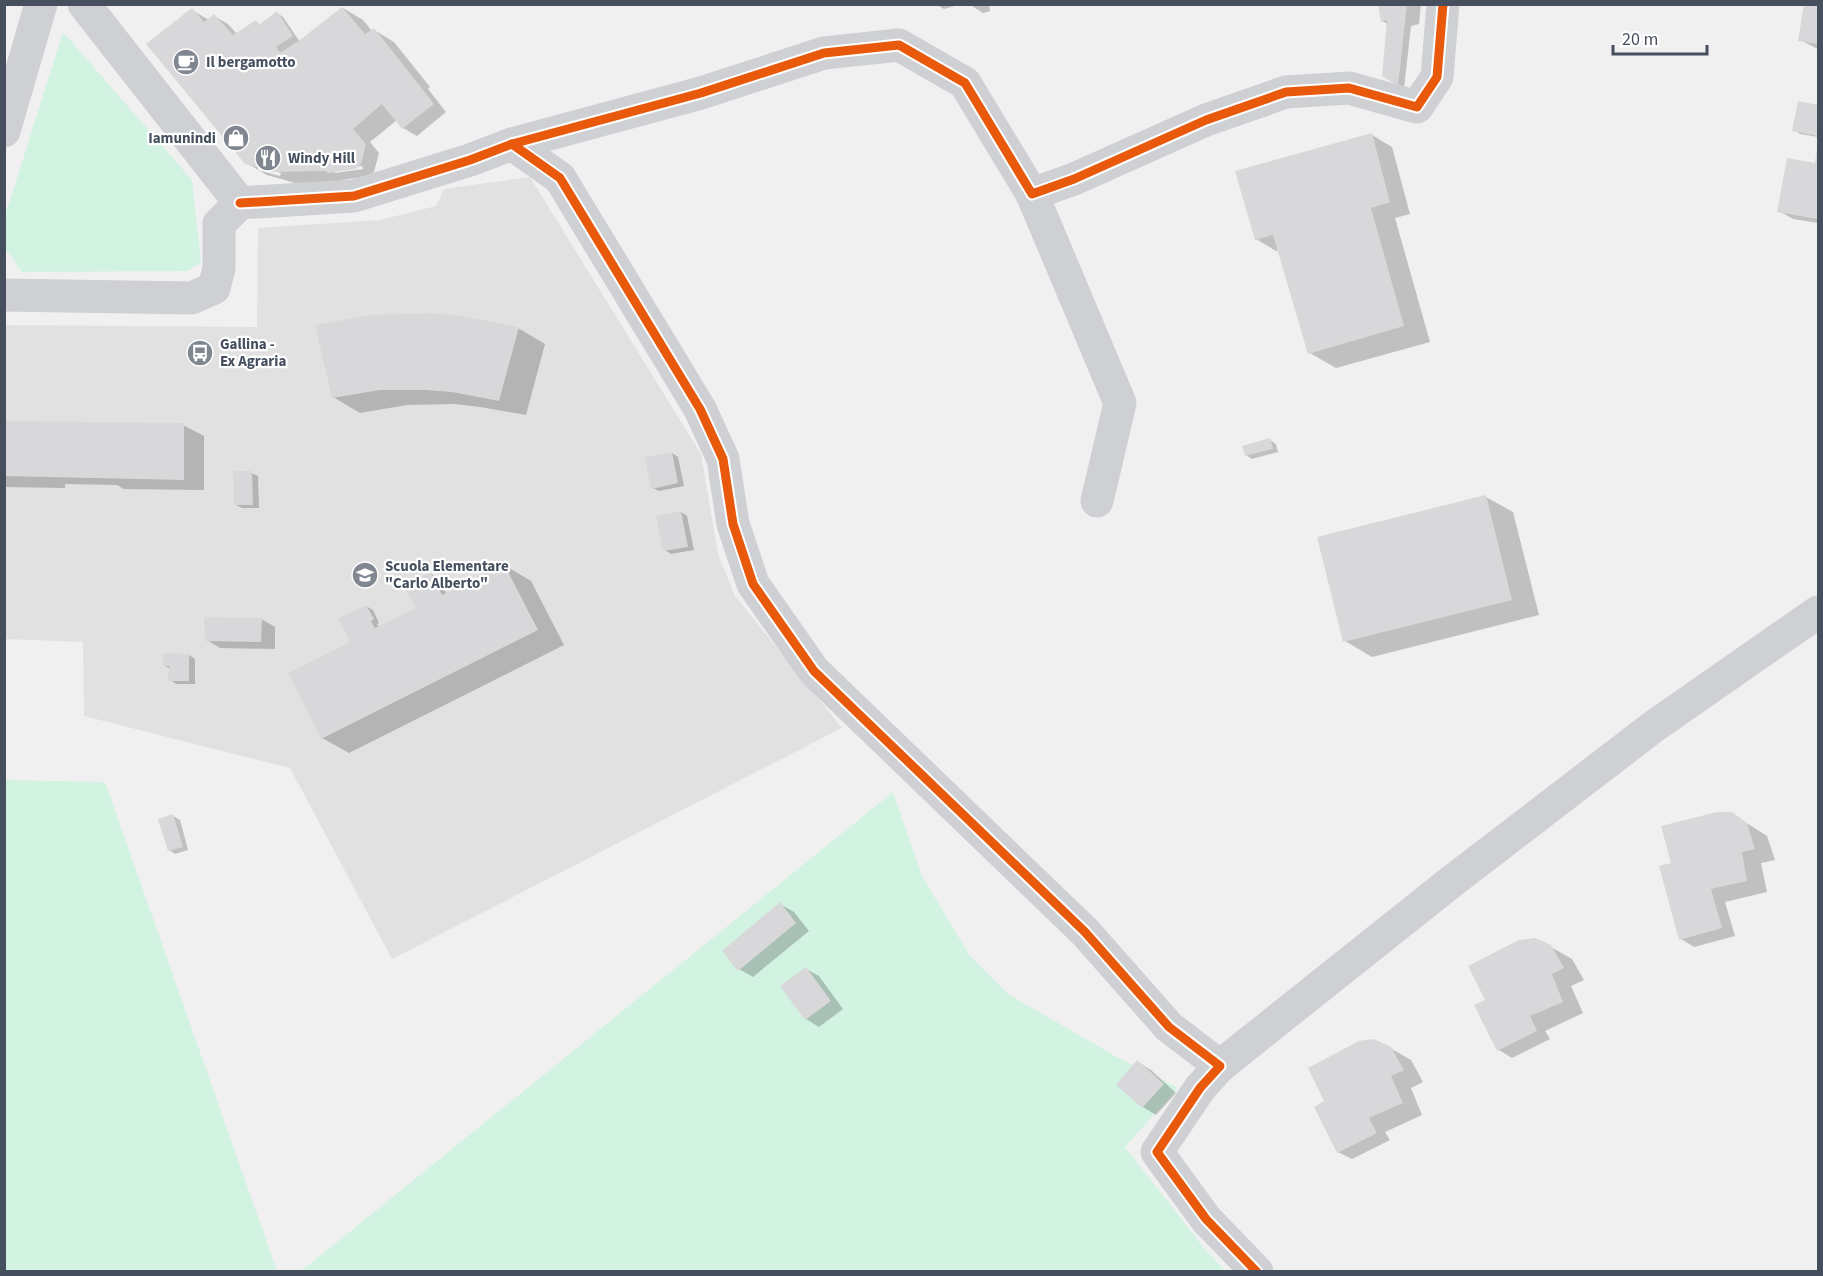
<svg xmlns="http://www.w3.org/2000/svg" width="1823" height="1276" font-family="'Source Sans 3',sans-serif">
<rect width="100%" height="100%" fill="#f1f0f0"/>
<path fill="#e2e1e2" d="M530,177L701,454L718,554L735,596L842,728L392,959L290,768L84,716L83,642L5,639V325L257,327L258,228L380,220L436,206L444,189Z"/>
<g fill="#d2f2e2">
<path d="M63,32L192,180L201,262L188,271L22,272L5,248V216Z"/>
<path d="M5,780L105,782L277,1271H5Z"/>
<path d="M893,792L922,876L970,956L1008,994L1115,1056L1178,1088L1125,1147L1204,1248L1225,1271L300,1272Z"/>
</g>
<g fill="#0003" fill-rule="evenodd">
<path d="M930,4H962L944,9L937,5Z"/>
<path d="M969,4H989L990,11L983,13Z"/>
<path d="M1380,4H1421L1419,24L1411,26L1404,88L1383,75L1388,24L1382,21Z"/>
<path d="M1806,4H1818V49L1800,40Z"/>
<path d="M343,8L363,20L372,31L374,30L394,42L430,87L428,89L446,112L417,136L403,128L397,120L370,142L379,153L374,172L369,176L342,180L344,182L295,183L267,175L246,163L192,10L209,20L214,16L228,24L237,34L256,22L261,25L277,13L283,17L300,42ZM258,166L281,173L280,176L258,170ZM362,166L363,169L335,173V170Z"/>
<path d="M1800,103L1818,106V137L1800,134L1794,130Z"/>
<path d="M1372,135L1392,147L1410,214L1395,218L1430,342L1336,368L1310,353L1280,250L1276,251L1256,239Z"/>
<path d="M1818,151V223L1793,219L1779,211L1816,165Z"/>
<path d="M518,328L545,344L526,415L480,407L454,404L407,405L360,413L333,397Z"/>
<path d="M4,422L183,425L204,436V490L124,489L117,485L65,484V488L4,487Z"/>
<path d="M1270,440L1276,444L1278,452L1252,459L1246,455Z"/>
<path d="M672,453L678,457L684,486L659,491L653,488Z"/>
<path d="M251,473L258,476L259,508H242L236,505Z"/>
<path d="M1486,497L1513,512L1539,615L1372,657L1345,641Z"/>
<path d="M681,512L687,516L694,550L671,554L665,550Z"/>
<path d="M504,565L531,581L564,645L349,753L322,738L352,643L366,606L373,610L379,623L377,624L379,628L418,609L430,574L436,577L447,594Z"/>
<path d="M261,619L275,627V649L220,648L207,640Z"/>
<path d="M189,655L195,659V684H176L170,680V669L164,665Z"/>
<path d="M1732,814L1767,836L1775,860L1761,863L1767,892L1725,902L1735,936L1694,947L1681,939L1670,864Z"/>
<path d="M173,816L180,820L188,850L175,854L169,850Z"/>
<path d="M780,904L794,912L809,931L753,977L739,969Z"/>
<path d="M1551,947L1572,959L1584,980L1571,986L1583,1013L1545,1031L1550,1039L1512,1058L1499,1050L1476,1006L1485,1001Z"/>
<path d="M806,969L819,976L843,1009L819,1027L806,1019Z"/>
<path d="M1390,1048L1411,1060L1423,1082L1411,1088L1422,1115L1385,1132L1390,1140L1352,1159L1338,1152L1324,1103Z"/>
<path d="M1138,1062L1151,1070L1176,1093L1156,1115L1143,1107L1118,1084Z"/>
</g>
<g fill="#d8d8da">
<path d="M1378,4H1407L1398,86L1382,76L1387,20L1381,22Z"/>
<path d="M1804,4H1818V44L1798,41Z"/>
<path d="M342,7L365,34L374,28L434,104L402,129L382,104L353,129L366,144L361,164L355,169L328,173L325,171L273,172L245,164L146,44L192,8L204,22L214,14L233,35L256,20L259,25L277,11L293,36L276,47L280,53L300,40Z"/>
<path d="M1798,101L1818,105V136L1792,131Z"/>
<path d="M1372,133L1390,202L1371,208L1404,326L1308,354L1273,235L1255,240L1235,171Z"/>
<path d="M1817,149L1818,219L1777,212L1787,158L1815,163Z"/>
<path d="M430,313L461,316L519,327L499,401L452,392L426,390H380L332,398L315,325L372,315Z"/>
<path d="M4,421L184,423V480L4,476Z"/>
<path d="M1270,438L1273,449L1245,456L1242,446Z"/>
<path d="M672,452L678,483L651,489L645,457Z"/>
<path d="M233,471H252L253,505H234Z"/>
<path d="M1486,495L1512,600L1343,642L1317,537Z"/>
<path d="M681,511L688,547L663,551L656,516Z"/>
<path d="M504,564L538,630L321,739L288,673L350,642L338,618L366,605L374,619L371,621L375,628L416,608L403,586L430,572L442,595Z"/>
<path d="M204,617L262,618L261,642L205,641Z"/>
<path d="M163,653L189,654V681H168L169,666H163Z"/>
<path d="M1717,812H1732L1747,823L1755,849L1742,852L1747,881L1711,889L1722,928L1679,940L1659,866L1671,863L1661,826Z"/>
<path d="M173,814L183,847L168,851L158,819Z"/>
<path d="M780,902L796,923L738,971L722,951Z"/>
<path d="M1535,938L1551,945L1564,968L1552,974L1563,1002L1530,1016L1537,1031L1497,1051L1474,1005L1485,1000L1468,966L1519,940Z"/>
<path d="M806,967L831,1001L805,1020L780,986Z"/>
<path d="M1374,1039L1391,1047L1404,1070L1391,1076L1403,1103L1369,1118L1377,1133L1337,1153L1314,1107L1324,1101L1308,1068L1359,1041Z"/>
<path d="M1137,1060L1164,1084L1142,1108L1116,1085Z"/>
</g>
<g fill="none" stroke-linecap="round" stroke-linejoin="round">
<g stroke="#ced0d4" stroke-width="33">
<path d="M4,131L41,4"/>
<path d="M512,144L560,178L700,409L723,459L733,524L753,584L814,671L1085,932L1169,1027L1220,1066L1200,1088L1157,1152L1206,1219L1257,1272"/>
<path d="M1032,194L1120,403L1097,501"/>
<path d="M240,203L354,196L470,160L512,144L701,93L824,53L899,45L965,83L1032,194L1074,179L1206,120L1286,92L1349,88L1417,107L1437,77L1443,4"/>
<path d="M4,295L192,298L214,288L219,268V224L240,203L84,4"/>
<path d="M1220,1066L1451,882L1653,727L1818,612"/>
</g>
<defs>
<g id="cycleway">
<path d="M512,144L560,178L700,409L723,459L733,524L753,584L814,671L1085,932L1169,1027L1220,1066L1200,1088L1157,1152L1206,1219L1257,1272"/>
<path d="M240,203L354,196L470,160L512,144L701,93L824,53L899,45L965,83L1032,194L1074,179L1206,120L1286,92L1349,88L1417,107L1437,77L1443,4"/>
</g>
</defs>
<use href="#cycleway" stroke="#fff" stroke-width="13"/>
<use href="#cycleway" stroke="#e8590c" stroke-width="9"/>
</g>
<defs>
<symbol id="cafe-disc" viewBox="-11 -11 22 22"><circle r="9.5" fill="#818791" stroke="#fff"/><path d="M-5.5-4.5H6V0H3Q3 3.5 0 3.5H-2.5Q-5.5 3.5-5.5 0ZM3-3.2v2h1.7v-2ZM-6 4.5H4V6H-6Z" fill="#fff"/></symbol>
<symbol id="shop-disc" viewBox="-11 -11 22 22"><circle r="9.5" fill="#818791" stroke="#fff"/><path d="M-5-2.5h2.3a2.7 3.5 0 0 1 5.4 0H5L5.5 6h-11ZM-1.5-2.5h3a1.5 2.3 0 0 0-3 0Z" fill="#fff"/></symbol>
<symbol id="restaurant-disc" viewBox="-11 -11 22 22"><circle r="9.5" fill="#818791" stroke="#fff"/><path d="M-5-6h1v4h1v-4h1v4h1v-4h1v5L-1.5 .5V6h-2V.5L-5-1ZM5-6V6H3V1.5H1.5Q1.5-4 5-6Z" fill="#fff"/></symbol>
<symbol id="bus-disc" viewBox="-11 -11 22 22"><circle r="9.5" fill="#818791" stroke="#fff"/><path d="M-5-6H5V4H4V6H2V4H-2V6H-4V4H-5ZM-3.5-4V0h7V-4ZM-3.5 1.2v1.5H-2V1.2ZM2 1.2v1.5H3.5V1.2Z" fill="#fff"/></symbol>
<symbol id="school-disc" viewBox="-11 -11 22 22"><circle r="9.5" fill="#818791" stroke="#fff"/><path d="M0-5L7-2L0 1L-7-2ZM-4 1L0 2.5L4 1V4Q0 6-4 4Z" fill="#fff"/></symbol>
</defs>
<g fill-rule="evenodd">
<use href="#cafe-disc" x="171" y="47" width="30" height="30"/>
<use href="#shop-disc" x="221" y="123" width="30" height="30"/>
<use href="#restaurant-disc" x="253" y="143" width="30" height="30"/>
<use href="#bus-disc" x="185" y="338" width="30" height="30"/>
<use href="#school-disc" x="350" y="560" width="30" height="30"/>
</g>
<g text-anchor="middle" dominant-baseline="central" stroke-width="4.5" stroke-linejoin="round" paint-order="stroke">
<g font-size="15" font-weight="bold" fill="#454f5e" stroke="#fff" text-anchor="start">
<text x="206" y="62">Il bergamotto</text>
<text x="216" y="138" text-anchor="end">Iamunindi</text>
<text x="288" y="158">Windy Hill</text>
<text x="220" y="344">Gallina -<tspan x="220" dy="17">Ex Agraria</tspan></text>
<text x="385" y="566">Scuola Elementare<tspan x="385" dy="17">"Carlo Alberto"</tspan></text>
</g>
</g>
<rect width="1823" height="1276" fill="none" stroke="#454f5e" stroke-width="12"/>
<path d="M1613 45v9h94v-9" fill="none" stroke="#454f5e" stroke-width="3"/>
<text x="1622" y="45" font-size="18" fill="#454f5e" stroke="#ffffff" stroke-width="4.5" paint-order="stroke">20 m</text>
</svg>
